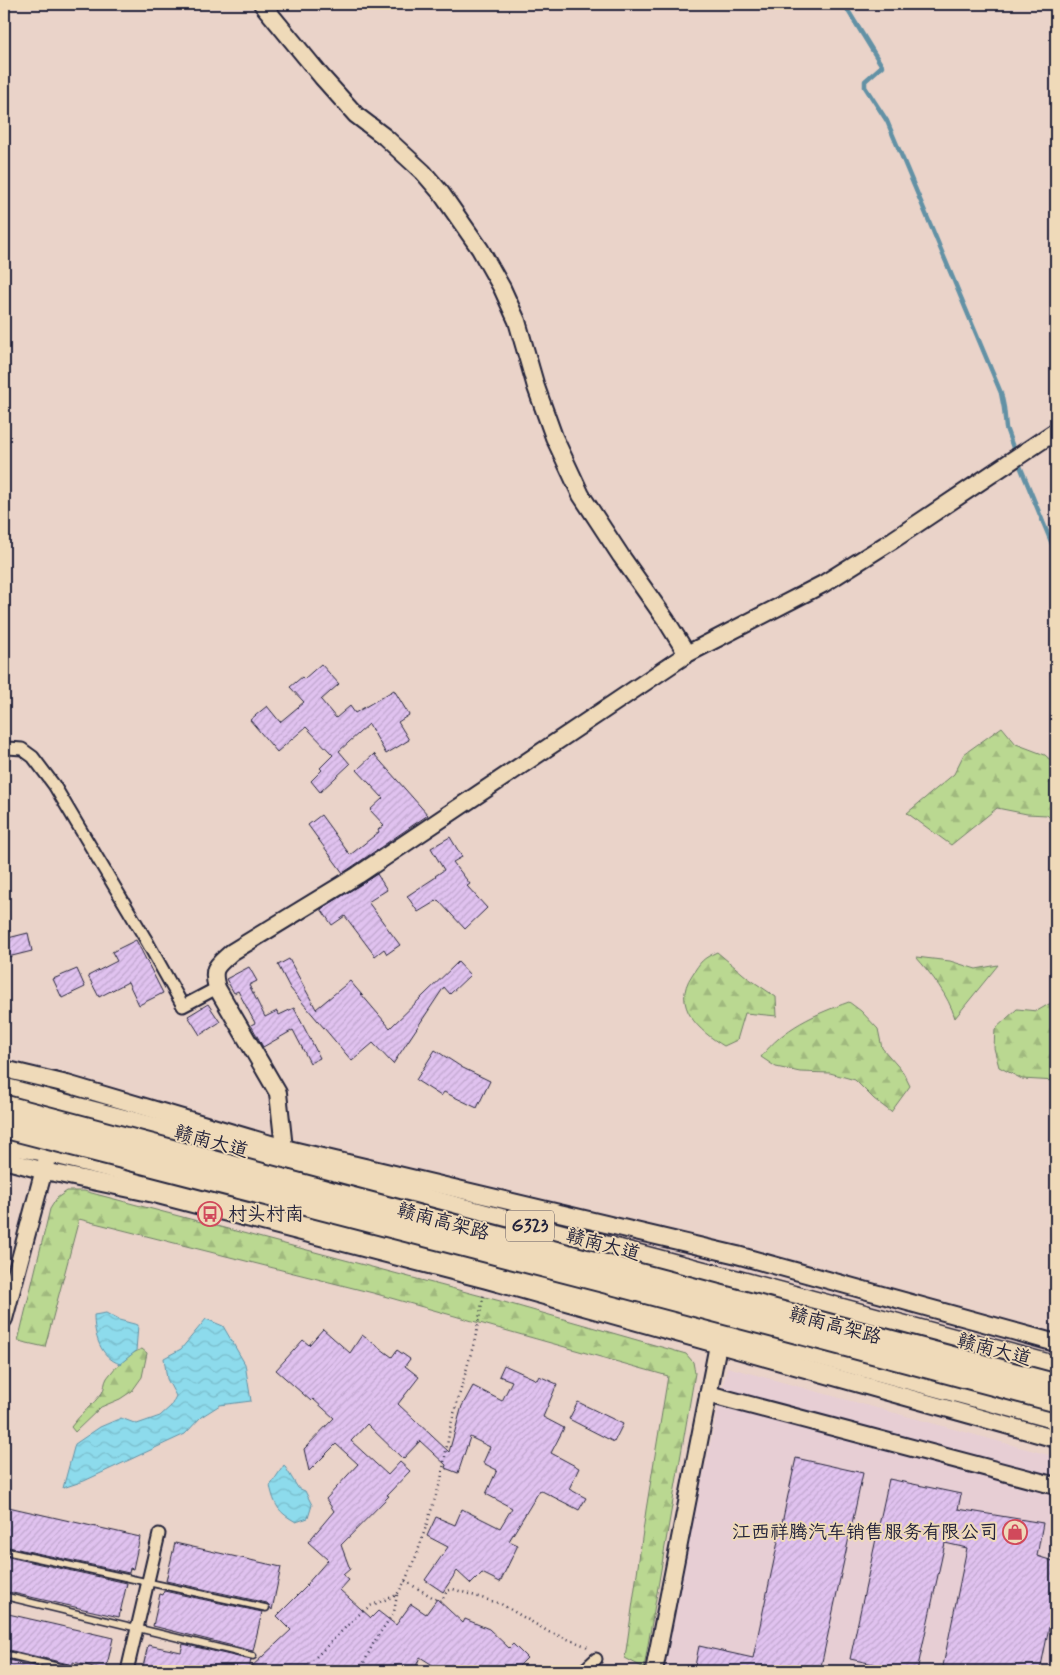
<svg xmlns="http://www.w3.org/2000/svg" width="1060" height="1675" font-family="Mynerve,'LXGW WenKai TC',sans-serif">
<defs>
<pattern id="forest-firs" width="22" height="20" patternUnits="userSpaceOnUse" patternTransform="scale(1.25)"><rect width="22" height="20" fill="#bad891"/><path d="M5 1l3.5 6h-7zM16 11l3.5 6h-7z" fill="#a0b97e"/></pattern>
<pattern id="water-waves" width="16" height="10" patternUnits="userSpaceOnUse" patternTransform="scale(1.25)"><rect width="16" height="10" fill="#8ddbec"/><path d="M0 5q4-4 8 0t8 0" fill="none" stroke="#79bccb"/></pattern>
<pattern id="building-hatch" width="6" height="6" patternUnits="userSpaceOnUse" patternTransform="scale(1.25)"><rect width="6" height="6" fill="#e0c2ef"/><path d="M-1 1l2-2M0 6l6-6M5 7l2-2" fill="none" stroke="#c0a6ce"/></pattern>
</defs>
<rect width="100%" height="100%" fill="#ead3c9"/>
<filter id="ink" filterUnits="userSpaceOnUse"><feTurbulence type="fractalNoise" baseFrequency=".02" numOctaves="2"/><feDisplacementMap in="SourceGraphic" scale="10" xChannelSelector="R" yChannelSelector="G"/><feConvolveMatrix kernelMatrix="1 2 1 2 8 2 1 2 1" color-interpolation-filters="sRGB"/></filter>
<g filter="url(#ink)">
<path fill="#e7ced4" d="M727,1367L1056,1457V1671H660Z"/>
<g fill="url(#forest-firs)" stroke="#6e7d66">
<path d="M1002,727L1016,744L1045,755L1056,765V824L1047,815L1027,814L997,808L951,845L907,813L954,774L964,754Z"/>
<path d="M717,952L748,978L776,997L777,1016L745,1013L737,1040L724,1046C699,1031 671,1006 692,975C701,961 702,959 717,952Z"/>
<path d="M916,957L950,961L976,969L998,965L955,1018C948,995 932,975 916,957Z"/>
<path d="M1056,1000V1081L1022,1079L999,1067L994,1048L995,1029L1017,1009L1037,1011Z"/>
<path d="M849,1002L861,1011L878,1029L882,1048L903,1072L910,1086L891,1112L874,1099L855,1080L830,1073L800,1072L776,1067L761,1057C783,1028 815,1014 849,1002Z"/>
<path d="M67,1191H84L504,1302L686,1354L693,1362L695,1373L644,1668L625,1658L646,1510L668,1376L373,1293L79,1219L45,1347L18,1341L50,1209L57,1198Z"/>
<path d="M142,1349L147,1353L142,1377L132,1391L120,1399L101,1407L75,1432L71,1427C80,1414 93,1405 102,1393C105,1388 104,1383 107,1378C115,1367 129,1353 142,1349Z"/>
</g>
<g fill="url(#water-waves)" stroke="#6291a5">
<path d="M106,1313L119,1320L138,1325L136,1351L120,1364C100,1357 94,1335 94,1315Z"/>
<path d="M206,1319L223,1326L245,1364L251,1401L220,1405L201,1417L185,1434L84,1481L63,1488L75,1444L100,1427L121,1418L137,1424L160,1416L171,1406L176,1396L167,1379L164,1358L181,1349Z"/>
<path d="M284,1465L298,1488L305,1491L312,1505L308,1518L296,1522C278,1512 275,1506 270,1486Z"/>
</g>
<g fill="none" stroke-linecap="round" stroke-linejoin="round">
<g stroke="#6291a5" stroke-width="4.5">
<path d="M844,4L882,66L865,81V87L887,121L1001,393L1004,408L1006,428L1015,453"/>
<path d="M1018,461L1052,544L1056,572"/>
</g>
</g>
<g fill="url(#building-hatch)" stroke="#22223b">
<path d="M321,664L339,684L321,700L336,718L350,706L355,713L394,690L409,715L398,722L409,740L386,754L369,724L339,751L350,764L320,792L311,781L322,770L320,768L333,755L306,727L277,752L250,720L267,706L280,722L304,702L290,687L302,677L304,679Z"/>
<path d="M374,754L428,815L343,873L308,825L321,815L350,855L379,832L378,830L384,825L370,810L383,798L357,770Z"/>
<path d="M450,837L462,857L453,862L470,884L467,886L487,908L465,929L438,900L418,912L407,896L436,877L435,876L444,870L431,848Z"/>
<path d="M377,874L387,890L368,902L400,945L387,954L384,949L375,956L345,916L332,925L321,909Z"/>
<path d="M28,933L32,951L4,958V939Z"/>
<path d="M136,940L163,993L139,1005L128,982L99,997L88,976L117,961L112,952Z"/>
<path d="M289,959L316,1009L350,981L390,1028L458,962L470,975L450,994L444,987L393,1064L373,1043L352,1061L290,988L278,965Z"/>
<path d="M249,967L257,981L249,985L265,1017L277,1011L279,1015L294,1008L320,1058L310,1063L293,1030L263,1047L251,1025L255,1023L238,991L234,993L226,979Z"/>
<path d="M77,969L85,987L62,998L53,979Z"/>
<path d="M208,1004L220,1022L200,1035L188,1016Z"/>
<path d="M435,1050L463,1068L490,1081L477,1108L444,1092L441,1096L416,1080Z"/>
<path d="M323,1329L350,1353L362,1335L392,1357L397,1350L410,1359L405,1366L419,1377L398,1404L449,1452L462,1406L473,1386L502,1401L512,1381L499,1376L504,1365L537,1380L539,1376L557,1384L543,1417L564,1428L551,1453L579,1468L569,1489L586,1498L579,1510L540,1490L509,1541L518,1545L500,1582L482,1573L471,1584L457,1571L443,1592L425,1580L448,1547L427,1536L436,1517L455,1525L462,1509L500,1528L512,1508L486,1494L497,1470L483,1463L490,1447L470,1437L458,1473L445,1468L446,1465L420,1441L403,1459L367,1424L351,1441L388,1475L400,1462L410,1471L387,1495L389,1496L341,1545L350,1569L343,1575L349,1580L340,1590L371,1618L378,1611L396,1625L411,1604L426,1614L437,1599L463,1623L465,1619L489,1629L509,1648L513,1644L527,1658L514,1671H466L455,1664L450,1671H442L420,1657L414,1671H142L148,1645L181,1652L183,1644L251,1660L249,1669L291,1630L277,1616L307,1586L306,1585L328,1560L308,1542L334,1511L326,1499L358,1464L336,1444L309,1471L304,1449L334,1418L313,1399L311,1401L276,1370L303,1340L309,1345Z"/>
<path d="M578,1402L623,1424L614,1442L569,1419Z"/>
<path d="M796,1458L863,1473L820,1671H694L699,1646L753,1658Z"/>
<path d="M889,1479L961,1494L958,1509L1043,1523L1037,1556L1056,1562V1593L1040,1671H942L967,1548L945,1543L917,1671H907L850,1659Z"/>
<path d="M4,1506L140,1537L133,1569L130,1568L129,1573L4,1546Z"/>
<path d="M175,1543L281,1567L272,1610L267,1603L166,1581Z"/>
<path d="M4,1556L127,1583L119,1617L4,1591Z"/>
<path d="M164,1591L262,1612L253,1651L153,1626L160,1594L163,1595Z"/>
<path d="M4,1613L113,1638L106,1670L73,1662V1665L4,1649Z"/>
<path d="M4,1659L57,1671H4Z"/>
</g>
<g fill="none" stroke-linecap="round" stroke-linejoin="round">
<defs>
<g id="lane">
<path d="M4,1551L266,1608"/>
<path d="M4,1596L253,1656"/>
<path d="M4,1654L77,1671"/>
</g>
<g id="street">
<path d="M4,746L8,748L22,749L33,757L54,785L145,938L183,1006L217,988"/>
<path d="M127,1671L159,1534"/>
<path d="M583,1671L596,1659"/>
</g>
<g id="secondary">
<path d="M262,4L322,77L356,115L385,137L423,172L441,193L480,249L502,288L517,321L536,387L554,437L581,495L621,556L666,620L687,654"/>
<path d="M4,1069L67,1084L284,1148L737,1255L1056,1343"/>
<path d="M284,1148L278,1093L217,988C211,967 217,966 232,952L358,875L687,654L823,584L893,540L1056,431"/>
<path d="M4,1160L45,1171L154,1194L487,1280L1056,1439"/>
<path d="M4,1319L46,1162"/>
<path d="M708,1394L1056,1486"/>
<path d="M654,1671L718,1345"/>
</g>
<g id="primary">
<path d="M4,1088L736,1280L1056,1366"/>
<path d="M4,1144L48,1152L125,1171L350,1229L1056,1419"/>
</g>
</defs>
<use href="#lane" stroke="#22223b" stroke-width="9"/>
<use href="#street" stroke="#22223b" stroke-width="15"/>
<use href="#secondary" stroke="#22223b" stroke-width="20"/>
<use href="#primary" stroke="#22223b" stroke-width="22"/>
<g stroke="#22223b" stroke-width="2.5" stroke-dasharray="1 4" stroke-linecap="butt">
<path d="M405,1581L439,1601L442,1600L447,1591L453,1589L501,1604L549,1632L586,1646L590,1649"/>
<path d="M362,1667L374,1642L394,1612L397,1595"/>
<path d="M302,1671L356,1617L370,1606L397,1595L405,1581L417,1554L441,1480L450,1428L475,1339L484,1293"/>
</g>
<use href="#lane" stroke="#efdab9" stroke-width="5.5"/>
<use href="#street" stroke="#efdab9" stroke-width="11"/>
<use href="#secondary" stroke="#efdab9" stroke-width="16"/>
<use href="#primary" stroke="#efdab9" stroke-width="19"/>
<defs>
<g id="highway-bridge">
<path d="M4,1106L1056,1385"/>
<path d="M4,1127L621,1286L1056,1401"/>
</g>
</defs>
<use href="#highway-bridge" stroke="#22223b" stroke-width="25" stroke-linecap="butt"/>
<use href="#highway-bridge" stroke="#efdab9" stroke-width="21"/>
</g>
</g>
<defs>
<symbol id="bus-ring" viewBox="-11 -11 22 22"><circle r="9.5" fill="#efdab9" stroke="#d1495b" stroke-width="1.5"/><path d="M-5-6H5V4H4V6H2V4H-2V6H-4V4H-5ZM-3.5-4V0h7V-4ZM-3.5 1.2v1.5H-2V1.2ZM2 1.2v1.5H3.5V1.2Z" fill="#d1495b"/></symbol>
<symbol id="shop-ring" viewBox="-11 -11 22 22"><circle r="9.5" fill="#efdab9" stroke="#d1495b" stroke-width="1.5"/><path d="M-5-2.5h2.3a2.7 3.5 0 0 1 5.4 0H5L5.5 6h-11ZM-1.5-2.5h3a1.5 2.3 0 0 0-3 0Z" fill="#d1495b"/></symbol>
</defs>
<g fill-rule="evenodd">
<use href="#bus-ring" x="196" y="1200" width="28" height="28"/>
<use href="#shop-ring" x="1001" y="1518" width="28" height="28"/>
</g>
<g text-anchor="middle" dominant-baseline="central" stroke-width="4" stroke-linejoin="round" paint-order="stroke">
<rect fill="#efdab9" stroke="#605961" stroke-width="1" x="506" y="1210.5" width="48" height="31" rx="4"/>
<g font-size="18" font-weight="bold" fill="#22223b">
<text x="530" y="1226">G323</text>
</g>
<g font-size="19" fill="#22223b" stroke="#efdab9">
<text transform="translate(211 1142) rotate(15)">赣南大道</text>
<text transform="translate(443 1222) rotate(15)">赣南高架路</text>
<text transform="translate(603 1245) rotate(15)">赣南大道</text>
<text transform="translate(835 1326) rotate(15)">赣南高架路</text>
<text transform="translate(994 1350) rotate(15)">赣南大道</text>
</g>
<g font-size="19" fill="#22223b" stroke="#efdab9" text-anchor="start">
<text x="228" y="1214">村头村南</text>
<text x="998" y="1532" text-anchor="end">江西祥腾汽车销售服务有限公司</text>
</g>
</g>
<rect width="1060" height="1675" fill="none" stroke="#efdab9" stroke-width="20"/>
<rect x="10" y="10" width="1040" height="1655" fill="none" stroke="#22223b" stroke-width="2" filter="url(#ink)"/>
</svg>
